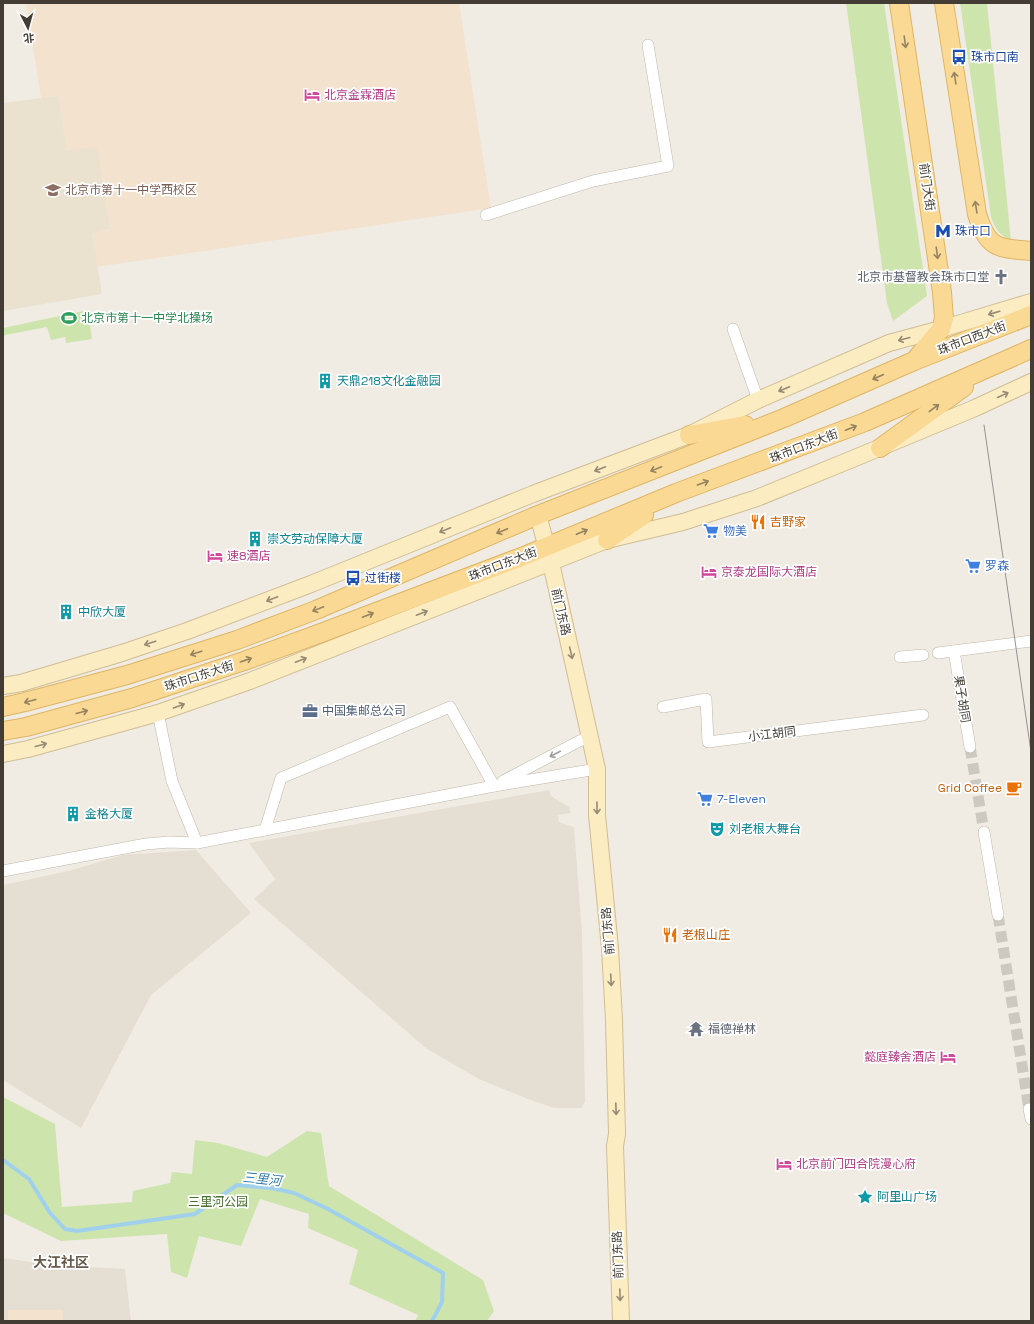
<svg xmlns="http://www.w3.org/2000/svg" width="1034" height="1324" font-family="'Space Grotesk','Noto Sans SC',sans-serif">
<rect width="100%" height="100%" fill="#f1ece3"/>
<g fill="#e5ded2">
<path d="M549,790L551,796L569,807L571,813L558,815L559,822L574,827L582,933L585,1102L581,1108H554L528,1099L479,1079L427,1049L254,899L275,879L249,843Z"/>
<path d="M196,850L251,913L151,995L81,1128L3,1080V885L68,871L123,855Z"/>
<path d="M3,1258L51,1265L125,1269L131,1321H3Z"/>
</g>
<g fill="#f3e2ce">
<path d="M26,3H459L491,208L97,267L92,232L110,230L97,148L67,152L58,96L41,98Z"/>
<rect x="8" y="1310" width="55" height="11"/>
</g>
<path fill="#eae1ce" d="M58,96L67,151L97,147L110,229L92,233L102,294L3,311V103Z"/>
<g fill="#cde4ad">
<path d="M846,3H884L927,296L893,321L887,303Z"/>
<path d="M960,3H987L1011,241C1000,235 995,229 991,217Z"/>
<path d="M88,310L92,339L66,343L65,337L51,340L47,327L5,335L3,337V328Z"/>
<path d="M3,1097L55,1124L62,1207L132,1202L133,1191L170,1183L172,1172L192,1174L195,1140L218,1143L267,1157L307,1131L321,1133L329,1186L483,1280L494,1311L487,1321H415L418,1315L349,1284L358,1250L308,1228L309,1214L260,1199L241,1246L199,1236L187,1278L171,1272L167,1234L61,1241L3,1213Z"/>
</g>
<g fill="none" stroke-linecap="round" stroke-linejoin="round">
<path stroke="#a1d0ec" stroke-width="4" d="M3,1160L29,1179L50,1213L65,1229L77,1231L195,1214L237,1185L272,1188L294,1193L328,1209L443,1273L442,1302L432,1321"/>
<g stroke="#cec9c0" stroke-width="11" stroke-dasharray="11 5.5" stroke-linecap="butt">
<path d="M970,747L984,832"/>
<path d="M998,915L1029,1109"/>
</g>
<defs>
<g id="street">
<path d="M486,215L593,181L668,166L648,45"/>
<path d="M733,329L758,400"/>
<path d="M954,651L970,747"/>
<path d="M938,653L1031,641"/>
<path d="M900,657L923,655"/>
<path d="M663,707L706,699L708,742L923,715"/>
<path d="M158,713L172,781L197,843"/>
<path d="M503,781L589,736"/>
<path d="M265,830L281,778L450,707L494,786"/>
<path d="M984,832L998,915"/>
<path d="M3,871L146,844L169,842L197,843L494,786L597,769"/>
<path d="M1029,1109L1031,1119"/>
</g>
<g id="secondary">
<path d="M538,515L551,563L597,769V815L610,948L614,1020L617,1134L615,1146L621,1321"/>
<path d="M3,686L21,683L122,653L187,631L311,584L533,494L689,435L758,400L889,343L941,329L1031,302"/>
<path d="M3,754L28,749L158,713L250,681L607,540L683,522L757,498L850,460L975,408L1031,382"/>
</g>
<g id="primary">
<path d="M899,3L942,292L944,319L941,329L916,359"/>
<path d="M944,3L977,214C988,249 997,248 1031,251"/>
<path d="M689,435L745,425"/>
<path d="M880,448L964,387"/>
<path d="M607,540L644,515"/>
<path d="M3,707L25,702L127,675L237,640L316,610L538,515L784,418L914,361L1031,315"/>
<path d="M3,731L26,727L132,698L244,661L321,633L524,556L676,493L865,422L1031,349"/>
</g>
</defs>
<use href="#street" stroke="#bfb7aa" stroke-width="12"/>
<use href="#secondary" stroke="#cfbe95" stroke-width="18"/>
<use href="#primary" stroke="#deb564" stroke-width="20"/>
<use href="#street" stroke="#fff" stroke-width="11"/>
<use href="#secondary" stroke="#fcecc2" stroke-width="16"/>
<use href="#primary" stroke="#fad994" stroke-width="18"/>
<path stroke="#939393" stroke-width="1" d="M984,425L1031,752"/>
</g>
<defs><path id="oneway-shaft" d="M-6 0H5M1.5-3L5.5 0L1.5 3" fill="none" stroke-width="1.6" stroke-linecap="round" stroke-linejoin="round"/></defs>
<g stroke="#95835f">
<use href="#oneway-shaft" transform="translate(905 42) rotate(82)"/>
<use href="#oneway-shaft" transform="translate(955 78) rotate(-99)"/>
<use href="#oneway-shaft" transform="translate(976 207) rotate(-99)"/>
<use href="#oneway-shaft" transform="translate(937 253) rotate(82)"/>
<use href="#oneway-shaft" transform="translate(878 377) rotate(156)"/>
<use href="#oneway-shaft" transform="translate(934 408) rotate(-36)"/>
<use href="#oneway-shaft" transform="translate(851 428) rotate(-21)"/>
<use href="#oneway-shaft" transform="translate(656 469) rotate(158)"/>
<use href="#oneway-shaft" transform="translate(703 483) rotate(-20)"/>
<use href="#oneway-shaft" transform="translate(502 531) rotate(157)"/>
<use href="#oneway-shaft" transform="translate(582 532) rotate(-23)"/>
<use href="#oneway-shaft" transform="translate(318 609) rotate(158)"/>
<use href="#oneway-shaft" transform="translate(368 615) rotate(-21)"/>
<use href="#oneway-shaft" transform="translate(196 653) rotate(162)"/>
<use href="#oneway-shaft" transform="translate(246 660) rotate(-19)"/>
<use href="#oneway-shaft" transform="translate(30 701) rotate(165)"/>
<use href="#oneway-shaft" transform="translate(82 712) rotate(-15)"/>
</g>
<g stroke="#968b74">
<use href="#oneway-shaft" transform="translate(994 313) rotate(164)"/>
<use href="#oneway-shaft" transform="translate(904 339) rotate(165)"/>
<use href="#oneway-shaft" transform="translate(784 389) rotate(157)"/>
<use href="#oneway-shaft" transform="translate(1003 395) rotate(-25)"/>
<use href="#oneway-shaft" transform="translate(600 469) rotate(159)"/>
<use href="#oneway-shaft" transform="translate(445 530) rotate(158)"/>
<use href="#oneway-shaft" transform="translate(272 599) rotate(159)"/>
<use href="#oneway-shaft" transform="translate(422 613) rotate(-21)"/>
<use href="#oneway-shaft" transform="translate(150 643) rotate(162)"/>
<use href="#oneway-shaft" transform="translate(571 653) rotate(77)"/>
<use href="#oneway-shaft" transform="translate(301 660) rotate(-21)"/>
<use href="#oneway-shaft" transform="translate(179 706) rotate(-20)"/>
<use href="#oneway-shaft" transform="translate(41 745) rotate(-15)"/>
<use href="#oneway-shaft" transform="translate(597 808) rotate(89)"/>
<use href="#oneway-shaft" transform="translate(611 980) rotate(87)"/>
<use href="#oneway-shaft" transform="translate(616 1109) rotate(88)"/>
<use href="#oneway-shaft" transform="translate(620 1295) rotate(88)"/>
</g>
<use stroke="#a09e9a" href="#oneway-shaft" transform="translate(555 754) rotate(153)"/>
<defs>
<symbol id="bus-bare" viewBox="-9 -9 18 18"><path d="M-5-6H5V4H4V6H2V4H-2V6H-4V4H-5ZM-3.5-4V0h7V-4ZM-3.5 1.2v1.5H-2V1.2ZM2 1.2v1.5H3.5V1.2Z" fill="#1a4fb4" stroke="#fff" stroke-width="2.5" paint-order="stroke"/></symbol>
<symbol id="hotel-bare" viewBox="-9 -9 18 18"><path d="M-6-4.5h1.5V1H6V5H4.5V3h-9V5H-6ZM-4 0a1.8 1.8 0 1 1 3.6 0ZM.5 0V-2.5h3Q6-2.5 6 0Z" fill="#d1479c" stroke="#fff" stroke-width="2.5" paint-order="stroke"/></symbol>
<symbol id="school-bare" viewBox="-9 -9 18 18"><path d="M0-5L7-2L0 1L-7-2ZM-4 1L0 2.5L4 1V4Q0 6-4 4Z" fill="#8d6e63" stroke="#fff" stroke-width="2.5" paint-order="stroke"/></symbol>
<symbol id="metro-bare" viewBox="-9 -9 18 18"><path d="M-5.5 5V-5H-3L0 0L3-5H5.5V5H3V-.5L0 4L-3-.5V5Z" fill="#1a4fb4" stroke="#fff" stroke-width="2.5" paint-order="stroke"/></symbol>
<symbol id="church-bare" viewBox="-9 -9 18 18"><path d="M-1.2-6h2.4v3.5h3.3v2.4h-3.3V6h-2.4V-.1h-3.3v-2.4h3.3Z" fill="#6b7280" stroke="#fff" stroke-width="2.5" paint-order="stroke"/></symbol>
<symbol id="stadium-bare" viewBox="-9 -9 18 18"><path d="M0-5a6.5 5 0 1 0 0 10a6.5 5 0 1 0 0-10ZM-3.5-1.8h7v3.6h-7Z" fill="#2e9e5b" stroke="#fff" stroke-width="2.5" paint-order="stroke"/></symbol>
<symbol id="building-bare" viewBox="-9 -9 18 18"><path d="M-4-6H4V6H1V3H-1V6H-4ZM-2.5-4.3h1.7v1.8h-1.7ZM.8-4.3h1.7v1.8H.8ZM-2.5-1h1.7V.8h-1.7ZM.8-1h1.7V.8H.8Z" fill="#0f9aa8" stroke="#fff" stroke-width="2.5" paint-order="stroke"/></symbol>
<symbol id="restaurant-bare" viewBox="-9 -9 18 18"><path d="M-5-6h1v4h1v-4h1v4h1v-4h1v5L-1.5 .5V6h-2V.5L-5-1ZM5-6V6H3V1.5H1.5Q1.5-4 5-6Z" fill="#e8710a" stroke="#fff" stroke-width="2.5" paint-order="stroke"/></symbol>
<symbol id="supermarket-bare" viewBox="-9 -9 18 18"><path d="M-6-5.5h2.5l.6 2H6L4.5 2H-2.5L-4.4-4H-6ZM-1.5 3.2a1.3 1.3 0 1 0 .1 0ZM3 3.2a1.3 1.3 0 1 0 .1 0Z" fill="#3f7fe0" stroke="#fff" stroke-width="2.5" paint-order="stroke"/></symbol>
<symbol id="office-bare" viewBox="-9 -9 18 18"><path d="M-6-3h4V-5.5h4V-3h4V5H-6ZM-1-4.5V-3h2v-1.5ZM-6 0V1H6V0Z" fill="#5c6f8a" stroke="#fff" stroke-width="2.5" paint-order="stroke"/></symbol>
<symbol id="cafe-bare" viewBox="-9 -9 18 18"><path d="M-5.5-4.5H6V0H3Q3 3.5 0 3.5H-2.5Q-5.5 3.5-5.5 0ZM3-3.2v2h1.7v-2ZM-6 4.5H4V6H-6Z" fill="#e8710a" stroke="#fff" stroke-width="2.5" paint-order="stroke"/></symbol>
<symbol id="theatre-bare" viewBox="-9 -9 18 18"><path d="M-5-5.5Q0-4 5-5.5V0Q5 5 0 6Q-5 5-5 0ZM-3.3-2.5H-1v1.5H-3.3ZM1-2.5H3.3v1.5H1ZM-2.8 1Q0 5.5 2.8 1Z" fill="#0f9aa8" stroke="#fff" stroke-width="2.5" paint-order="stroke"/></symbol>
<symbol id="temple-bare" viewBox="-9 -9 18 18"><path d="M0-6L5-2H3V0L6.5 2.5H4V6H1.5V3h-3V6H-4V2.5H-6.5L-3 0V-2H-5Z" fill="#6b7280" stroke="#fff" stroke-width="2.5" paint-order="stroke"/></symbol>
<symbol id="sight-bare" viewBox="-9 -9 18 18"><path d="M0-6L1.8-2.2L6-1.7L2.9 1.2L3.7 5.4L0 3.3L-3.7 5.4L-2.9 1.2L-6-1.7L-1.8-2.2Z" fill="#0f9aa8" stroke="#fff" stroke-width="2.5" paint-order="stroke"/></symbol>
</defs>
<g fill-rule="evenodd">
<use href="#bus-bare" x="948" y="46" width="22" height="22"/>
<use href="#hotel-bare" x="301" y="84" width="22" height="22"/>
<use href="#school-bare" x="42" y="179" width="22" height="22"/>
<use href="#metro-bare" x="932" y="220" width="22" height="22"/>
<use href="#church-bare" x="990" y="266" width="22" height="22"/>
<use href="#stadium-bare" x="58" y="307" width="22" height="22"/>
<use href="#building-bare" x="314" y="370" width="22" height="22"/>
<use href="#restaurant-bare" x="747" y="511" width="22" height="22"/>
<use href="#supermarket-bare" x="700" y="520" width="22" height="22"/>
<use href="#building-bare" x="244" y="528" width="22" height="22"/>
<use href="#hotel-bare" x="204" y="545" width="22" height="22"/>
<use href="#supermarket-bare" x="962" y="555" width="22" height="22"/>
<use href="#hotel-bare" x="698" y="561" width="22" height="22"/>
<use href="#bus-bare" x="342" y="567" width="22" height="22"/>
<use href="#building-bare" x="55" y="601" width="22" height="22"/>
<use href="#office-bare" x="299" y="700" width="22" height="22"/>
<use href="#cafe-bare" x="1003" y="777" width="22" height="22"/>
<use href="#supermarket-bare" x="694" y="788" width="22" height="22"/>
<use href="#building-bare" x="62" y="803" width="22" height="22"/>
<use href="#theatre-bare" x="706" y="818" width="22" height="22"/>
<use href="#restaurant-bare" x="659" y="924" width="22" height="22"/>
<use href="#temple-bare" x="685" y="1018" width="22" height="22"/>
<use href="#hotel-bare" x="937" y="1046" width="22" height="22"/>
<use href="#hotel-bare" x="773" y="1153" width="22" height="22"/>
<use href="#sight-bare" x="854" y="1186" width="22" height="22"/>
</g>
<g text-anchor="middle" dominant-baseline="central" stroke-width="3.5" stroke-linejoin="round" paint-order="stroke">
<g font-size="12" fill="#164399" stroke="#fff" text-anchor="start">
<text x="971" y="57">珠市口南</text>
<text x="955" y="231">珠市口</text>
<text x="365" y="578">过街楼</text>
</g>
<g font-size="12" fill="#b23c85" stroke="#fff" text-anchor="start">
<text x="324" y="95">北京金霖酒店</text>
<text x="227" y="556">速8酒店</text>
<text x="721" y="572">京泰龙国际大酒店</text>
<text x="936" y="1057" text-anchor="end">懿庭臻舍酒店</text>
<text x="796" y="1164">北京前门四合院漫心府</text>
</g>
<g font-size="12" fill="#423c34" stroke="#fff">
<text transform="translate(927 187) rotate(82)">前门大街</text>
<text transform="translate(972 338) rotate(-21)">珠市口西大街</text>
<text transform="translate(804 446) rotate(-21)">珠市口东大街</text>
<text transform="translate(503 564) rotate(-21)">珠市口东大街</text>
<text transform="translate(561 612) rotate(77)">前门东路</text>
<text transform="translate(199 676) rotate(-18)">珠市口东大街</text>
<text transform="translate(962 699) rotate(81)">果子胡同</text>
<text transform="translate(772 734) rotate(-7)">小江胡同</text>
<text transform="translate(608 931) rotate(-95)">前门东路</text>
<text transform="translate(618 1255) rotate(-92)">前门东路</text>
</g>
<g font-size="12" fill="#785e54" stroke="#fff" text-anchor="start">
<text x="65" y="190">北京市第十一中学西校区</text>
</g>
<g font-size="12" fill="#5b616d" stroke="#fff" text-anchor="end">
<text x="989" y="277">北京市基督教会珠市口堂</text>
<text x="708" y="1029" text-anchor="start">福德禅林</text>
</g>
<g font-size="12" fill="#27864d" stroke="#fff" text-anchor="start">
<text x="81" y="318">北京市第十一中学北操场</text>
</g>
<g font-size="12" fill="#0d838f" stroke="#fff" text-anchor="start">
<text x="337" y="381">天鼎218文化金融园</text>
<text x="267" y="539">崇文劳动保障大厦</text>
<text x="78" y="612">中欣大厦</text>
<text x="85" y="814">金格大厦</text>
<text x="729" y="829">刘老根大舞台</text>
<text x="877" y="1197">阿里山广场</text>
</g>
<g font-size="12" fill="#c56008" stroke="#fff" text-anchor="start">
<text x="770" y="522">吉野家</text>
<text x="1002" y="788" text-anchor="end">Grid Coffee</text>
<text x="682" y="935">老根山庄</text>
</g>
<g font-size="12" fill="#366cbe" stroke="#fff" text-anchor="start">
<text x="723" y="531">物美</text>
<text x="985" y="566">罗森</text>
<text x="717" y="799">7-Eleven</text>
</g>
<g font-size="12" fill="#4e5e75" stroke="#fff" text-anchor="start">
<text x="322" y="711">中国集邮总公司</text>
</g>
<g font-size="12" fill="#47712a" stroke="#fff">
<text x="218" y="1202">三里河公园</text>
</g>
<g font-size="13" font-style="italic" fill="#327ba9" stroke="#fff">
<text transform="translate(262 1179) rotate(6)">三里河</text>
</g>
<g font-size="14" font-weight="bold" fill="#655a4c" stroke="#fff">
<text x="61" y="1262">大江社区</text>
</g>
</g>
<rect width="1034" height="1324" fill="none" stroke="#423c34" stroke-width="8"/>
<g transform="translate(28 28) rotate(174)" stroke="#ffffff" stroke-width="3" paint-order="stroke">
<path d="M0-3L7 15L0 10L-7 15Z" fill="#423c34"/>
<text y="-6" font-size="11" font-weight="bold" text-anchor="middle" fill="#423c34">北</text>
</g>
</svg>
